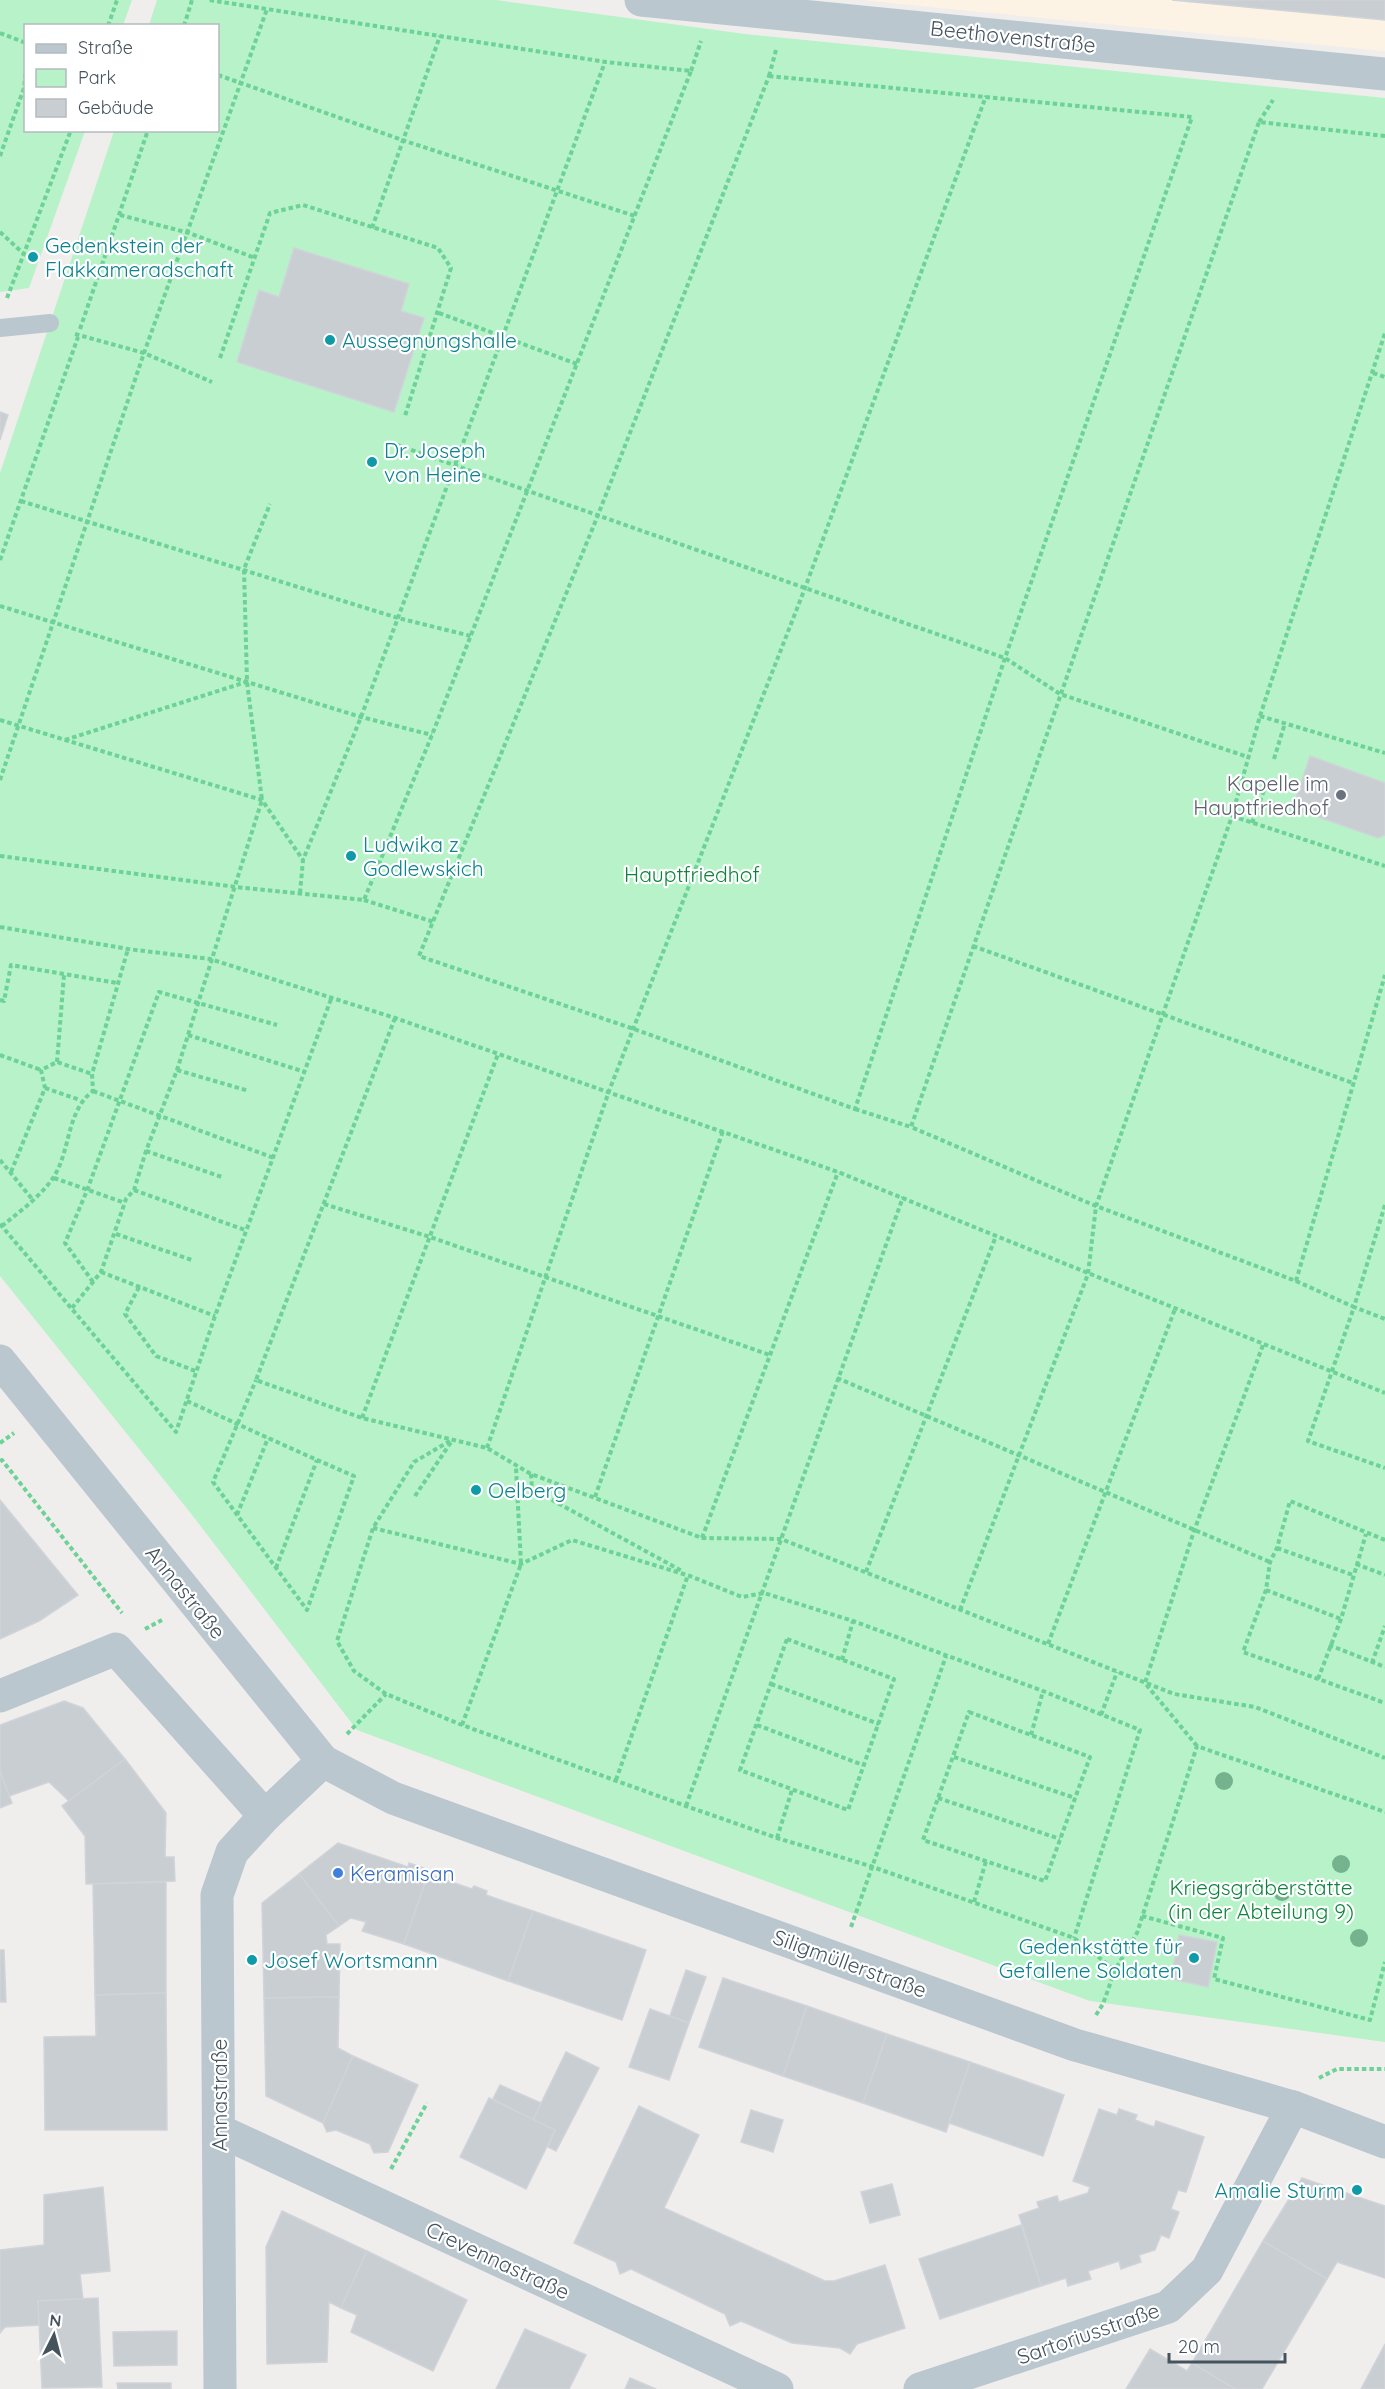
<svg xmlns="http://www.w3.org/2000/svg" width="1385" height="2389" font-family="Quicksand,sans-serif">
<rect width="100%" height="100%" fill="#f0eded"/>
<path fill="#fdf3e4" d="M863,0H1385V51L939,8Z"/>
<g fill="#b7f2c8">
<path d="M0,0H132L123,25L26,26V130L85,131L29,288L0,292Z"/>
<path d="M157,0H496L745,34L1385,98V2042L1090,2001L357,1730L189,1511L0,1276V473L114,131L218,130V26L149,25Z"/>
</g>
<g fill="#c9ced3" stroke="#d0d4d9" stroke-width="1.5">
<path d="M1172,0H1385V20L1321,14Z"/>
<path d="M294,248L409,284L401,311L424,318L394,412L237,362L259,290L279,297Z"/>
<path d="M0,412L8,415L0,440Z"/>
<path d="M1310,756L1385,783V835L1378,838L1293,808Z"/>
<path d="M0,1500L78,1595L39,1621L0,1639Z"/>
<path d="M64,1701L83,1708L125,1759L69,1801L49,1782L9,1796L0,1771V1725Z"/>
<path d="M125,1759L166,1813L165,1857H174L175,1881L86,1884L85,1836L62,1806Z"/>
<path d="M0,1771L12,1803L0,1808Z"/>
<path d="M338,1843L408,1867L409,1863L424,1868L423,1873L428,1874L404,1944L362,1931L366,1922L351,1918L339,1926L299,1874Z"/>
<path d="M299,1874L339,1926L326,1935L327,1944H340L339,1997L264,1998L262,1903Z"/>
<path d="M428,1874L472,1889L474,1886L487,1891L486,1895L533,1911L508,1981L404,1944Z"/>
<path d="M166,1882V1993L95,1995L93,1884Z"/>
<path d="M533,1911L646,1950L622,2020L508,1981Z"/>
<path d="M1179,1935L1217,1942L1208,1987L1171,1979Z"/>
<path d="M0,1950H4L6,2002H0Z"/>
<path d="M686,1970L706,1977L689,2023L670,2016Z"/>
<path d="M723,1978L807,2006L783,2076L699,2047Z"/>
<path d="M166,1993L167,2130H45L44,2037L96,2036L95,1995Z"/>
<path d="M339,1997L338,2048L353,2056L323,2123L266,2096L264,1998Z"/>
<path d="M807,2006L887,2034L863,2103L783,2076Z"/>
<path d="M650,2009L689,2023L669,2080L629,2067Z"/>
<path d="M887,2034L970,2062L946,2132L863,2103Z"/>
<path d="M566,2052L599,2068L556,2151L548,2147L555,2130L533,2120Z"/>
<path d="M353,2056L418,2085L388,2152L374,2153L370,2144L336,2130L327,2132L323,2123Z"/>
<path d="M970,2062L1064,2095L1043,2156L949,2123Z"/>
<path d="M500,2085L541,2103L533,2120L493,2099Z"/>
<path d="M489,2098L555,2130L526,2189L460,2157Z"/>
<path d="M639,2106L699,2135L664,2208L825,2281H834L885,2265L905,2328L857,2344L850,2354L840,2348L792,2343L741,2321L730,2326L725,2314L631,2269L620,2274L616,2262L574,2243Z"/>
<path d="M1099,2109L1117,2115L1119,2109L1137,2115L1135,2120L1154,2127L1156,2121L1204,2137L1186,2192L1178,2190L1171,2209L1179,2212L1169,2238L1161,2235L1155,2250L1139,2255L1141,2262L1121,2269L1119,2261L1088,2271L1091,2279L1068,2286L1066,2278L1041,2286L1019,2215L1039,2208L1037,2202L1057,2196L1059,2202L1088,2193L1090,2187L1073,2181Z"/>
<path d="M751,2110L783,2120L773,2152L741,2142Z"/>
<path d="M1302,2178L1385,2206V2278L1337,2262L1327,2279L1263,2241Z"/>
<path d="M892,2184L900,2215L870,2223L861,2192Z"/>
<path d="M103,2187L110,2271L80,2274L83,2299L38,2301L39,2325L5,2327L0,2333V2250L44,2245V2195Z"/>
<path d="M282,2211L367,2251L341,2308L329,2302L327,2362L267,2364L266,2247Z"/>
<path d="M1021,2225L1041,2286L940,2319L919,2259Z"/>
<path d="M1263,2241L1327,2279L1262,2389H1235L1192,2363Z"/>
<path d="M367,2251L467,2300L433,2371L351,2332L357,2315L341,2308Z"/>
<path d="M98,2298L102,2387L42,2388L38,2301Z"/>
<path d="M525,2329L586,2355L569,2389H496Z"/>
<path d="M177,2331V2365L114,2366L113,2332Z"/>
<path d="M1385,2344V2389H1361Z"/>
<path d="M1150,2349L1187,2371L1192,2363L1235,2389H1126Z"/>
<path d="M630,2378L656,2389H625Z"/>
<path d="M117,2383H171V2389H118Z"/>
</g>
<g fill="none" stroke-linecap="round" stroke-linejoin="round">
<g stroke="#6cd296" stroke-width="4" stroke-dasharray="4.5 3" stroke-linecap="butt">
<path d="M108,26L117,0"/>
<path d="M184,26L192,0"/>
<path d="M0,33L26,43"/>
<path d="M691,71L701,41"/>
<path d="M218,75L405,141L635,216"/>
<path d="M769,76L1192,117L1005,658L855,1109L634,1029L419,956L598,515Z"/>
<path d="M769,76L776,50"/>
<path d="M1259,122L1273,100"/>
<path d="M1385,136L1259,122L911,1127L1096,1206L1296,1281L1385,975"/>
<path d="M0,156L24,88L26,69"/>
<path d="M120,215L189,233L255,258"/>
<path d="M372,228L440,36"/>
<path d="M0,232L24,254"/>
<path d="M7,298L71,130"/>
<path d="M439,313L577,364"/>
<path d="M80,329L148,130"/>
<path d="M75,334L144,353L212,382"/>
<path d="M220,358L270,213L303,205L438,248L451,268L405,416"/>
<path d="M1373,373L1385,377"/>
<path d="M397,445L1005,658L1060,694L1248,757"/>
<path d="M21,501L398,618L471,636"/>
<path d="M0,560L78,337"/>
<path d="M0,606L361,717L432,735"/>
<path d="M1260,716L1385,753"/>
<path d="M0,720L262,800L303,860"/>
<path d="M65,740L246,682"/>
<path d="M1274,759L1285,723"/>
<path d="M0,780L144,353L267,9"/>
<path d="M1232,816L1385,866"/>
<path d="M1252,823L1266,785"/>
<path d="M0,856L236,887L364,900L432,735L691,71L606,62L209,0"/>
<path d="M300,893L303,860L361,717L605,62"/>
<path d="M364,900L434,922"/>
<path d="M0,927L128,949L210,959L395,1018L838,1172L1385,1393"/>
<path d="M973,946L1353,1083"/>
<path d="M0,1000L4,1001L11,965L117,983"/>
<path d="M395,1018L256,1380L362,1418L487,1448L531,1474L702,1538L781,1539L1174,1694L1255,1707L1385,1758"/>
<path d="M188,1035L305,1072"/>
<path d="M0,1055L41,1070"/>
<path d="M57,1062L64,975"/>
<path d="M177,1070L249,1091"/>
<path d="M45,1088L80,1100"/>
<path d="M93,1091L274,1158"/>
<path d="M855,1109L911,1127"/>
<path d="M146,1151L222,1177"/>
<path d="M0,1160L33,1200"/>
<path d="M11,1172L45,1088L41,1070L57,1062L92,1074"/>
<path d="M54,1178L125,1203"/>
<path d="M134,1190L245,1230"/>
<path d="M324,1204L430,1237L770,1355"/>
<path d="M1385,1205L1354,1307L1385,1319"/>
<path d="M0,1224L176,1432L215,1316L331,999"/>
<path d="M2,1226C19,1212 40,1197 53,1178C71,1151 66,1111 93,1091L92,1074L128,949"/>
<path d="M116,1234L192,1260"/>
<path d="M101,1272L215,1316"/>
<path d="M1296,1281L1354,1307L1308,1441L1385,1468"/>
<path d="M93,1282L65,1243L88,1188L159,992L277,1025"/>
<path d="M139,1287L125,1314L156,1356L198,1372"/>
<path d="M72,1308L101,1272L126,1199L134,1190L146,1151L177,1070L262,800L247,682L244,569L270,504"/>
<path d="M837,1378L1270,1562"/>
<path d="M187,1401C242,1426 298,1452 354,1476L307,1610L213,1482L256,1380"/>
<path d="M362,1418L498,1054"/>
<path d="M450,1441L414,1462L373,1528L337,1641L354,1671L386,1694L462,1725L686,1806L777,1838L870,1866L1074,1938L1115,1970"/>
<path d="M0,1443L14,1433"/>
<path d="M487,1448L609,1091L805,588L986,96"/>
<path d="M0,1461L2,1460L122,1613"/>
<path d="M531,1474L532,1489L682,1571"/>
<path d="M415,1496L451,1442"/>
<path d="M595,1497L723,1131"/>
<path d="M237,1515L268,1438"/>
<path d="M373,1528L521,1564L572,1540L690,1576L742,1597L764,1593L853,1621L1043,1691L1140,1730L1074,1938"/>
<path d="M702,1538L838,1172"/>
<path d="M1385,1540L1290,1501L1277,1548L1270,1562L1266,1590L1243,1652L1385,1703"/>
<path d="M1277,1548L1353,1575"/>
<path d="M1356,1564L1385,1575"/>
<path d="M276,1568L317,1460"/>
<path d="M866,1572L996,1236"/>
<path d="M1266,1590L1341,1619"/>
<path d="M960,1610L1088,1274L1096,1206L1232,816L1260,716L1385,333"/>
<path d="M145,1629L162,1620"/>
<path d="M787,1639L894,1679L848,1810L740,1770Z"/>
<path d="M1048,1644L1175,1309"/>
<path d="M1329,1645L1385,1667"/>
<path d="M842,1660L853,1621"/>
<path d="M1372,1663L1385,1626"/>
<path d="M1318,1679L1341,1619L1366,1534"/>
<path d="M771,1684L879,1724"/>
<path d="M969,1712L1090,1757L1045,1881L923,1840Z"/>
<path d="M1101,1715L1117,1672"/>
<path d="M462,1725L521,1564L516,1468"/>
<path d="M757,1725L863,1765"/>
<path d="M347,1734L386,1694"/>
<path d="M1031,1735L1043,1691"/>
<path d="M1197,1746L1145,1683L1194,1531L1263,1345"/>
<path d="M954,1757L1075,1798"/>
<path d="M616,1780L688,1575"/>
<path d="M938,1798L1060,1839"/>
<path d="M686,1806L903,1197"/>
<path d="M777,1838L792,1790"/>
<path d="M974,1902L986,1861"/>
<path d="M1142,1916L1223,1938L1214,1979L1370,2020L1385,1962"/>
<path d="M851,1927L946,1656"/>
<path d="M1096,2015L1103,2004L1115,1970L1137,1933L1197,1746L1385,1812"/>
<path d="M1319,2078L1337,2069H1385"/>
<path d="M391,2169L427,2103"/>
</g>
<path stroke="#bac7ce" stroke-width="18" d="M0,328L50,323"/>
<g stroke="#bac7ce" stroke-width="33">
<path d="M641,0L1385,74"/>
<path d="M0,1361L323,1761L393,1798L1075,2045L1293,2107L1385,2142"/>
<path d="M0,1696L116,1649L265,1816"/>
<path d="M220,2131L777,2389"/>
<path d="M220,2389L217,1895L232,1852L265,1816L323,1761"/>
<path d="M920,2389L1168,2307L1207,2270L1293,2107"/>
</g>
</g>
<g fill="#74b38d">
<circle cx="1224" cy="1781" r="9"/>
<circle cx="1341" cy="1864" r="9"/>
<circle cx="1282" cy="1892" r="9"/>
<circle cx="1359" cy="1938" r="9"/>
</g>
<g fill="#0f9aa8" stroke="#fff" stroke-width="2">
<circle cx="33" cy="257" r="6"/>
<circle cx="330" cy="340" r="6"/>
<circle cx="372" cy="462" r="6"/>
<circle cx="351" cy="856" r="6"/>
<circle cx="476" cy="1490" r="6"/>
<circle cx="1194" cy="1958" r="6"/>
<circle cx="252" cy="1960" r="6"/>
<circle cx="1357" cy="2190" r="6"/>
</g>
<circle fill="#6b7280" stroke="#fff" stroke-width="2" cx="1341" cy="795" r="6"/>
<circle fill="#3f7fe0" stroke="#fff" stroke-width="2" cx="338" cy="1873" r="6"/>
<g text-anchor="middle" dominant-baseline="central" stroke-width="4.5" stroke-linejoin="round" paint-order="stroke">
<g font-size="21" fill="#44535c" stroke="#fff">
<text transform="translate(1013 36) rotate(6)">Beethovenstraße</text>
<text transform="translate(186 1592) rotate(51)">Annastraße</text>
<text transform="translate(850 1963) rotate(20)">Siligmüllerstraße</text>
<text transform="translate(219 2095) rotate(-90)">Annastraße</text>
<text transform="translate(498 2260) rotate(25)">Crevennastraße</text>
<text transform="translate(1088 2333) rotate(-19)">Sartoriusstraße</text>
</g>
<g font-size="21" fill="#0d838f" stroke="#fff" text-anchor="start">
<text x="45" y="245">Gedenkstein der<tspan x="45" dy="24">Flakkameradschaft</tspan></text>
<text x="342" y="340">Aussegnungshalle</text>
<text x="384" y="450">Dr. Joseph<tspan x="384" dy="24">von Heine</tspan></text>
<text x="363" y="844">Ludwika z<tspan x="363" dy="24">Godlewskich</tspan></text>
<text x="488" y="1490">Oelberg</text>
<text x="1182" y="1946" text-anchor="end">Gedenkstätte für<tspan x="1182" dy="24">Gefallene Soldaten</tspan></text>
<text x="264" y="1960">Josef Wortsmann</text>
<text x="1345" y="2190" text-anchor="end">Amalie Sturm</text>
</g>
<g font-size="21" fill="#5b616d" stroke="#fff" text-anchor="end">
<text x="1329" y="783">Kapelle im<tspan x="1329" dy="24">Hauptfriedhof</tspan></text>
</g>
<g font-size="21" fill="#0f833e" stroke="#fff">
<text x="692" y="874">Hauptfriedhof</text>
<text x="1261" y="1887">Kriegsgräberstätte<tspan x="1261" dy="24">(in der Abteilung 9)</tspan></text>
</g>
<g font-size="21" fill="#366cbe" stroke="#fff" text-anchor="start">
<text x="350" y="1873">Keramisan</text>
</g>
</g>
<rect x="24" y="24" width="195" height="108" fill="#ffffff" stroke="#b4babe" stroke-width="1.5"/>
<rect x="36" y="44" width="30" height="9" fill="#bac7ce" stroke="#b4babe" stroke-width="1.5"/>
<text x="78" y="54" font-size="18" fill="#44535c">Straße</text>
<rect x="36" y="69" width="30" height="18" fill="#b7f2c8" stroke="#b4babe" stroke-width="1.5"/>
<text x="78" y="84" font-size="18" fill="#44535c">Park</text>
<rect x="36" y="99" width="30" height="18" fill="#c9ced3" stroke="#b4babe" stroke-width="1.5"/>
<text x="78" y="114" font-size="18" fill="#44535c">Gebäude</text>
<g transform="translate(54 2335) rotate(6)" stroke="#ffffff" stroke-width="4.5" paint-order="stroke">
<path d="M0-4.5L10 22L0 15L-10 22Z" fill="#44535c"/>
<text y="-9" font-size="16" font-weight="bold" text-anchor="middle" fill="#44535c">N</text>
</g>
<path d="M1169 2353v9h116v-9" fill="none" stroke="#44535c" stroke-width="3"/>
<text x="1178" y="2353" font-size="18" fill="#44535c" stroke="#ffffff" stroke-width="4.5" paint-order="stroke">20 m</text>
</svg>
